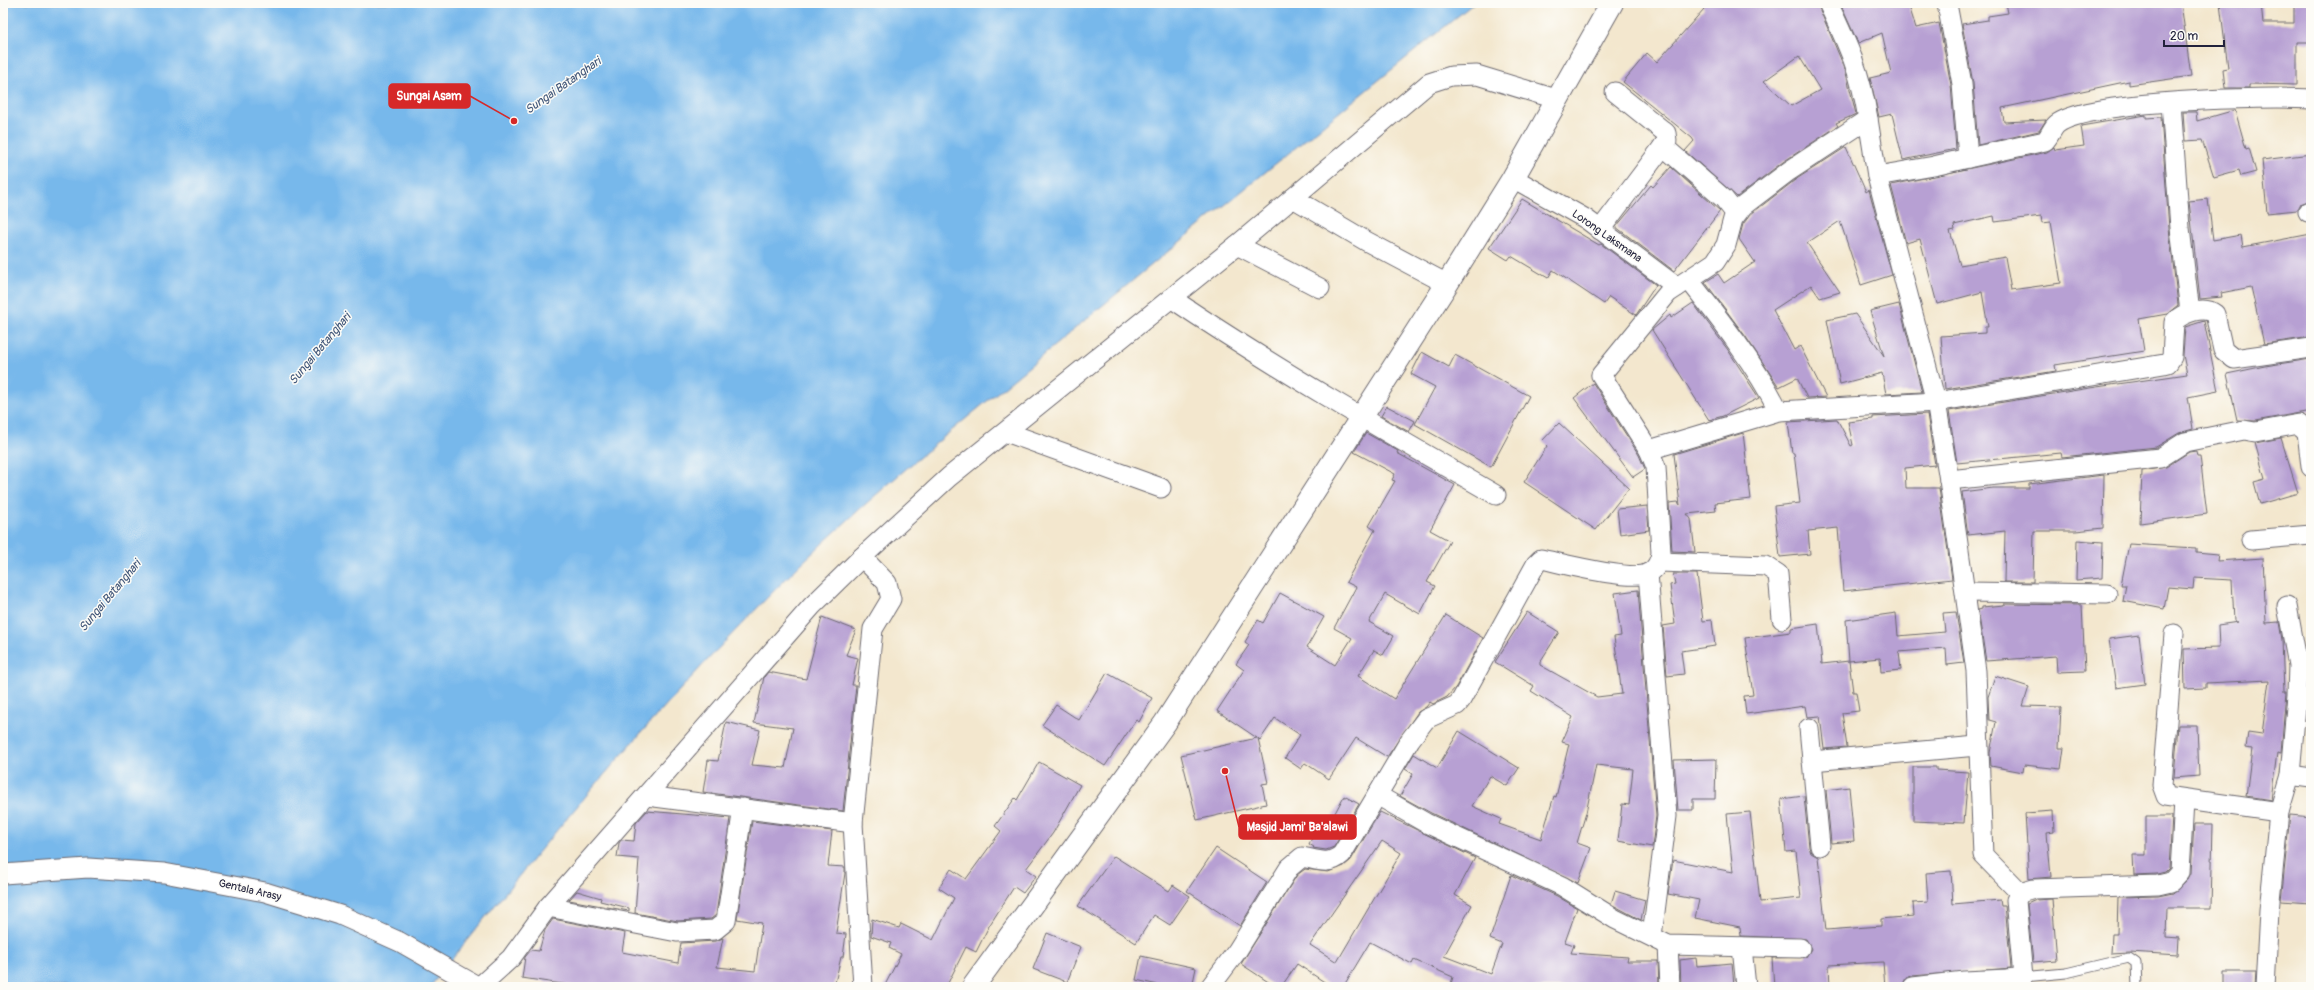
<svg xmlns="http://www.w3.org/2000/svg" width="2314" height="990" font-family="Pangolin,sans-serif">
<rect width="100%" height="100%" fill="#fdfcf7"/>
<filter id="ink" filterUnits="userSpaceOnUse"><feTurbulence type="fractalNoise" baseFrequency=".025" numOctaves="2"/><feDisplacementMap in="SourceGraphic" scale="8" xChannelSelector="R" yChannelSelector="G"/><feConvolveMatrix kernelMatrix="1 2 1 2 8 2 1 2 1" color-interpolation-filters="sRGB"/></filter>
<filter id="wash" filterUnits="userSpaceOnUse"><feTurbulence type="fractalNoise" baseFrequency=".012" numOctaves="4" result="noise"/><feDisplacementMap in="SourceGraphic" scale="16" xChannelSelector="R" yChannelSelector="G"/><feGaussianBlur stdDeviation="0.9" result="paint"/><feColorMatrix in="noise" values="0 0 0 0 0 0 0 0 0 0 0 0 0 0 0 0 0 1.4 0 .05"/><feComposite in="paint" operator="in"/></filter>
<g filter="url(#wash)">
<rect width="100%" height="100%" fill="#f3e7ce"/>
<path fill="#77b8eb" stroke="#4c6d93" d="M3,3H1474C1330,120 1185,236 1043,355C961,423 878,489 802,563C668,695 546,839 430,987H3Z"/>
<g id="blocks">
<g fill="#b7a0d3" fill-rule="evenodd">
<path d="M1702,3H1817L1845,69L1856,114L1836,123L1838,126L1783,162L1737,197L1685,151L1694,141L1692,138L1623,82L1647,53L1657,62L1704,9ZM1799,56L1820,90L1791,106L1764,81Z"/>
<path d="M1840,3H1908L1916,28L1939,23L1951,85L1956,149L1903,160L1892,114L1879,117L1870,78L1891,73L1882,33L1858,43Z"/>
<path d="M2006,3H2181L2191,76L2129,85V81L2002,108L2004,122L2046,120L2039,131L1978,145L1973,83L1962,24L1988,20V16L2008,13Z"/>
<path d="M2220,3H2261L2263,23H2294V3H2311V42H2297V85L2249,84V88H2225L2223,69L2228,68Z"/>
<path d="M2235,110L2246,149L2249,148L2256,172L2241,176L2239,170L2214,177L2202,140L2185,141L2183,112H2196L2197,121Z"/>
<path d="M2146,115V118L2161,117L2169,229L2178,305L2167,314L2139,319L2144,351L2055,365L2056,371L1945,389L1941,336L1985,333V327H1988L1982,292L1937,304L1920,239L1906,243L1891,185L2047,152L2054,147L2055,150L2084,146L2081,126ZM1994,216L1995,222L2041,216L2042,223L2051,222L2061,283L2011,290L2005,257L1960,265L1950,231L1955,230L1954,225Z"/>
<path d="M1846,147L1866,192L1869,190L1892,275L1861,285L1840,221L1807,243L1840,292L1820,298L1811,285L1773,310L1794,350L1800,346L1826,397L1807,398L1797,378L1779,387L1746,337L1705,282L1718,274L1724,283L1755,262L1739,239L1743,224L1751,214L1795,180Z"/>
<path d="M2311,154V200L2300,204L2297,210L2267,213L2262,160Z"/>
<path d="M1671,167L1720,211L1674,271L1616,227L1651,185L1653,187Z"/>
<path d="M1522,199L1599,245L1601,244L1656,285L1636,315L1609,297L1604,304L1553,270L1548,278L1511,256L1508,260L1489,248Z"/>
<path d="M2208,199L2213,240L2241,235L2243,247L2311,234V337L2264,344L2251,287L2221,293L2222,297L2200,299L2189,201Z"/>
<path d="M1693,303L1728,350L1759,398L1723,416L1709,420L1652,330L1670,315L1671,318Z"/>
<path d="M1899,304L1922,392L1886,394L1882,373L1840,384L1827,320L1855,314L1884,356L1870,311Z"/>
<path d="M2204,321L2218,391L2188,397L2193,429L2179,433L2156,447L2062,457L2061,453L1957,463L1949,411L2090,388L2187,374L2183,355L2185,327Z"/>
<path d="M1422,352L1449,367L1455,355L1529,396L1491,467L1415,424L1435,387L1411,374Z"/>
<path d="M2311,359V411L2255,421L2237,420L2227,374L2265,366Z"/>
<path d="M1593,383L1639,455L1645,469L1633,477L1574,398Z"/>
<path d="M1387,406L1415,421L1409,432L1381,416Z"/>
<path d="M1927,414L1935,465L1905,468L1906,488H1939L1952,579L1843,591L1838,528L1808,531L1810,554L1780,557L1774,506L1800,503L1794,453H1792L1788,422L1837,419L1851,446L1853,445L1848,422L1873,419V417Z"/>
<path d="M1559,423L1629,488L1596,530L1524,482L1547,446L1542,441Z"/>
<path d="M1366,433L1398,451L1397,453L1455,485L1430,530L1450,541L1427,582L1435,586L1420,614L1385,594L1369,622L1394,636L1383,655L1374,650L1358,676L1394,699L1446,615L1483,638L1456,687L1447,697L1433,704L1430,702L1426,707L1418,712L1387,757L1356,738L1329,779L1305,763L1301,769L1285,758L1300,735L1275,718L1260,740L1258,738L1268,783L1262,784L1266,804L1197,820L1181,755L1257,738L1217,711L1244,670L1236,664L1249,645L1245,642L1258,620L1263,623L1280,593L1324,617L1307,647L1335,665L1352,638L1334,628L1356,587L1346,582L1375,530L1369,526L1395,481L1392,480L1395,474L1354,452Z"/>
<path d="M1743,433L1751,499L1715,503L1716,511L1687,514L1691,519L1695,552L1672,551L1669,503L1678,502L1680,505L1674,454Z"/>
<path d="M2281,438L2298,493L2260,504L2254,482L2265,479L2255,443Z"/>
<path d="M2196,451L2197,456H2200L2207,514L2140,523L2142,471L2166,467L2189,452Z"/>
<path d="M2104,475L2103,528L2076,531H2034L2033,582H2004L2005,531L1968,535L1962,492L1993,488H2029V484Z"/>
<path d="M1647,506L1649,530L1620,534L1617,509Z"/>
<path d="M2077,540L2103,542L2102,578L2076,580Z"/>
<path d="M2129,544L2196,548V552L2218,554L2217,561L2263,558L2266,623L2279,622L2282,640L2284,692H2286L2281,753L2277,752L2271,800L2246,796L2252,749L2246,748L2248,732L2262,734L2269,680L2206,683V688L2185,689L2184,649L2219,648L2218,625L2238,622L2234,621L2232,580L2194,578L2193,589L2168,587L2164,609L2123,601L2126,585H2121Z"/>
<path d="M1673,574H1697L1703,621L1712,620L1715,646L1681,651L1684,674L1667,676L1663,626L1675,624L1670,585L1675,584Z"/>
<path d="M1638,590L1656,816L1652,847L1618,841L1622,804L1629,805L1633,769L1596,765L1586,813L1577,843L1591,848L1578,883L1431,813L1400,796L1413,774L1405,769L1414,754L1437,768L1459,731L1519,768L1507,786L1490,776L1472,806L1501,819L1499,824L1541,839L1554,796L1556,797L1569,744L1562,742L1573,717L1531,691L1534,686L1495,662L1527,612L1559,632L1540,662V665L1597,697L1622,694L1614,637L1621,636L1615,593Z"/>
<path d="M2004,604L2082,605L2085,671L2057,672L2056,656L1986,661L1978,610L1982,609V607L2004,605Z"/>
<path d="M1956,612L1964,663L1947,665L1946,648L1899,652L1901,670L1881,672L1880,658L1849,661L1846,620L1896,613L1898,636L1945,632L1943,613Z"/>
<path d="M822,617L856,630L846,655L858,658L852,685H856L843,811L703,792L708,760L718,761L726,722L760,730L752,765L785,768L793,728L754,723L764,677L768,672L806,679Z"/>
<path d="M1818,624L1822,664L1849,661L1853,692H1856L1859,711L1842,713L1847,747L1824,749L1820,716L1807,717L1805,706L1746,714L1744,696L1753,695L1745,638L1791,632V628Z"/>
<path d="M2139,635L2145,684L2116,688L2109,639Z"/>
<path d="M1107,673L1152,698L1139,722L1136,720L1105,766L1042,725L1056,705L1079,720Z"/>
<path d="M1995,676L2029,687L2023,706L2061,707L2059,748H2064L2061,769L2024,765L2023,772L1991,766L1990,753L1996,722L1989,720L1988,697Z"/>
<path d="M2178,725H2197L2199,776L2174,778Z"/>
<path d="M1716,759L1715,799H1693V810H1678L1674,760Z"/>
<path d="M1039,762L1080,785L1053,833L1026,869L1036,876L1023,893L1014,887L989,926L976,952L966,947L946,987H884L901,954L889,948L891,943L871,936L872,919L899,928L901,924L933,940L954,898L939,888L951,869L966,879L1001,831L995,826L1015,798L1017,800Z"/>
<path d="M1913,767H1936V770L1968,772L1964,823L1913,821Z"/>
<path d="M1849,787L1854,841L1831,843L1826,790Z"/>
<path d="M1344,796L1359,804L1334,847L1326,850L1313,848L1314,847L1309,844L1320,822L1328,826Z"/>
<path d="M1804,796L1809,847L1811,853L1818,857L1826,930L1881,926V919L1914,916L1913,903L1928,902L1926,873L1951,871L1953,904L2000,900L2001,906H2005L2011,968L1912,976L1906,978L1902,986L1885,987L1883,962L1829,965L1830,987H1774L1772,958L1806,957L1811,949L1806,939L1741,936L1740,927L1695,918L1699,900L1668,894L1673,860L1733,872L1727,814L1750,812L1760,902L1801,898L1796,851L1786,852L1781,799Z"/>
<path d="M647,811L730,818L716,915L711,919L678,921L635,913L639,859L617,857L619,843L621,840L634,841L636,823Z"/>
<path d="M2053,811L2054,832L2047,833L2051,877L2029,879L2025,813Z"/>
<path d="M1380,812L1475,858L1455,895L1472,905L1444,956L1491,974L1502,944L1490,939L1511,875L1557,896L1577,908L1565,942L1574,945L1571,953L1628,957L1627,961H1658L1659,987H1450L1453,977L1414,960L1412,964L1370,942L1343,987H1332L1297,964L1281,987H1276L1241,964L1297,875L1305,869L1328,872L1344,866L1351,860ZM1382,841L1401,853L1337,962L1310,945Z"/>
<path d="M2290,815L2311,817V903L2281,901Z"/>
<path d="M2146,816H2172L2169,868L2165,872L2157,874L2134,875L2133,855H2146Z"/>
<path d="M752,821L832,831L828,866L845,867V873L836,933L846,934L843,957H841L834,987H582L522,978L525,957L531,950L539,951L545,930L553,919L625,933L622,952L678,963L681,943L716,941L723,938L717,967L755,971L762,923L737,919Z"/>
<path d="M2194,824H2213L2211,908H2167L2166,937L2179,938L2178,955L2130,952L2111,953L2112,934H2117L2118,897L2158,896L2173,893L2188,879L2191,873Z"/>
<path d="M1216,848L1267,882L1240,926L1187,891Z"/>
<path d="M1114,856L1169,891L1173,885L1190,896L1170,925L1154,915L1136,943L1078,906Z"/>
<path d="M577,891L601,898L600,901L629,908V911L569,900Z"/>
<path d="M1615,891L1645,900L1641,920L1611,904Z"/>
<path d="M2052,899L2057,960L2033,962L2027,904L2036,900Z"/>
<path d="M1047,933L1081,947L1067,982L1033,969Z"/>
<path d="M1141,956L1196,968L1192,987H1167L1136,980Z"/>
<path d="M1696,958L1697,966L1732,963L1734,987H1681L1680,960Z"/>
<path d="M2224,972H2255L2254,987H2224Z"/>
</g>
</g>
</g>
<g filter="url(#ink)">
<use href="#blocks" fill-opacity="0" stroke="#6b676e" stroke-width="1"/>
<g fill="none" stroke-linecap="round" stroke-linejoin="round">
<defs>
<path id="lane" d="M2023,977L2066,973L2129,958L2136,963L2137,987"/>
<g id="street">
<path d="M1828,3C1848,45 1861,73 1868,119"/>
<path d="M1947,4L1962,84L1968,158L2045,141C2050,136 2052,128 2057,124C2086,100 2269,96 2311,99"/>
<path d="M2171,103L2180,228L2190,312"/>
<path d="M1663,146L1724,199L1736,214"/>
<path d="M1968,158L1934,166L1877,176L1868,119L1789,171L1743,206L1733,219L1726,245L1715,262L1668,293L1601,375L1649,450L1779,411L1936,402L2164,364L2168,363L2172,357L2174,322C2182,313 2204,305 2215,314L2223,350L2234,359L2311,348"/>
<path d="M1877,176L1936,402L1949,480L1976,671L1983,855L2020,893"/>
<path d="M1513,178L1586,219L1677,287"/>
<path d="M1293,198L1366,241L1447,284"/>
<path d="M2308,212L2311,211"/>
<path d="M1600,230L1667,141L1666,133L1615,92"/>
<path d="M1237,245L1320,288"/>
<path d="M1689,280C1722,322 1755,364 1779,411"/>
<path d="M1171,298C1276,369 1386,432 1496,495"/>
<path d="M1006,432L1161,488"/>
<path d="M1949,480L2160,458L2185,442L2244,430L2255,432L2299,424L2307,432L2311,467"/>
<path d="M2251,540L2311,535"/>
<path d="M862,557L887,583L891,599L873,629L853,823L863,987"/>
<path d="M1660,562L1766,566L1778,574L1782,619"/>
<path d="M1648,573L1667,816L1652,936"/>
<path d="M1966,592L2107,594"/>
<path d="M2174,634L2162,785L2166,796L2279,812"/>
<path d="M1809,728L1820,846"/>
<path d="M1812,761L1977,746"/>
<path d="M2290,775L2311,778"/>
<path d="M1377,795L1426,823L1562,886L1615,919L1668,945L1800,948"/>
<path d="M647,796L853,823"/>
<path d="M3,874L88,868L164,873L265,892L340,915L400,942L479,987"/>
<path d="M548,907L677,932L715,930L726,921L743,808"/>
<path d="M1668,945L1670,987"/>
<path d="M1742,947L1746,987"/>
<path d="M479,987L511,958L548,907L812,606L862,557L949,477L1237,245L1429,83L1451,76L1477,75L1556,99"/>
<path d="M1210,987L1237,951L1289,868L1302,857C1318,860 1329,866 1342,854L1410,740L1426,719L1457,705L1461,700L1536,564L1541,559C1561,563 1633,582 1649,573C1657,568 1660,561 1661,553L1656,467L1649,450"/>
<path d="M1913,987L1964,981L2008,979"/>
<path d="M2008,987V979L2023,977L2016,900L2020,893L2034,889L2158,885L2171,882L2180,872L2184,800"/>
<path d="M2265,987L2269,911L2279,812L2290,775L2297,695L2298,665L2287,606"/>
</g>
<path id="secondary" d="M973,987L1165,723L1447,284L1513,178L1612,3"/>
</defs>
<use href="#lane" stroke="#6b676e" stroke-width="11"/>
<use href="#street" stroke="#6b676e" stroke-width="21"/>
<use href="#secondary" stroke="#6b676e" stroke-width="24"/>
<use href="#lane" stroke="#fff" stroke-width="9"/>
<use href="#street" stroke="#fff" stroke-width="19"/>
<use href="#secondary" stroke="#fff" stroke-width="22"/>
</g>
</g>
<g text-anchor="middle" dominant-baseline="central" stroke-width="3" stroke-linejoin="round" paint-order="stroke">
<g font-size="11" fill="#22223b" stroke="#fdfcf7">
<text transform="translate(1607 236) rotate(35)">Lorong Laksmana</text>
<text transform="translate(250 890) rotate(13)">Gentala Arasy</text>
</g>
<g font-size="12" font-style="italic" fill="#405679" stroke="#fdfcf7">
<text transform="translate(563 86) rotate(-35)">Sungai Batanghari</text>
<text transform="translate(320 349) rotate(-50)">Sungai Batanghari</text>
<text transform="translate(110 596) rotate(-50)">Sungai Batanghari</text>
</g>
</g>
<path fill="none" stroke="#d62828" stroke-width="1.5" d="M514 121L470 96M1225 771L1239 827"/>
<g fill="#d62828" stroke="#fdfcf7" stroke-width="1.5">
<circle cx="514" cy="121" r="4"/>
<circle cx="1225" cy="771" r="4"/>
</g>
<g fill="#d62828" stroke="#d62828" stroke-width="1.5">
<rect x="389" y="84" width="81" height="24" rx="4"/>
<rect x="1239" y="815" width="117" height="24" rx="4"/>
</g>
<g font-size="12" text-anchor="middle" font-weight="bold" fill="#fff">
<text x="429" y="100">Sungai Asam</text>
<text x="1297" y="831">Masjid Jami' Ba'alawi</text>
</g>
<rect width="2314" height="990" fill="none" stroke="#fdfcf7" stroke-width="16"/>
<path d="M2164 40v6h60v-6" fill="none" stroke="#22223b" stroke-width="2"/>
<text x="2170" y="40" font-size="12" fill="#22223b" stroke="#fdfcf7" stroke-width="3" paint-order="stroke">20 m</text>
</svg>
